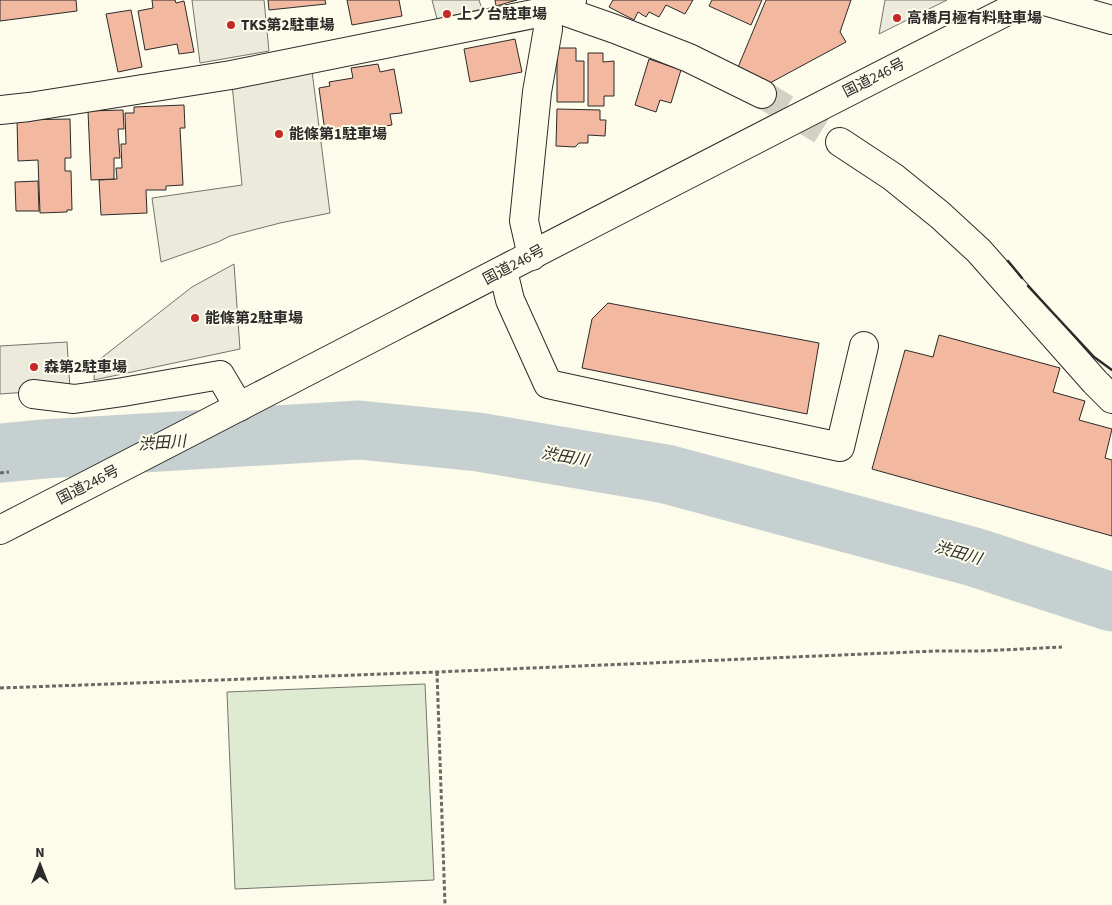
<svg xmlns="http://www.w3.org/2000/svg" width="1112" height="905" font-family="'Source Sans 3','Noto Sans JP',sans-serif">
<rect width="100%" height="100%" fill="#fdfbea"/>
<path fill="#deebd1" stroke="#74746e" d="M425,684L434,880L235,889L227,692Z"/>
<g fill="#eceadb" stroke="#74746e">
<path d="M192,0H264L269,51L200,63Z"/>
<path d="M432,0H479L482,9L437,19Z"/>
<path d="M885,0H947L879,34Z"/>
<path d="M312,71L330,213L280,223L230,236L218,242L161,262L152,198L242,185L232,84Z"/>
<path d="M234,264L240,349L94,380L95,363L192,287Z"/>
<path d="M67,342L70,389L0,394V346Z"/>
</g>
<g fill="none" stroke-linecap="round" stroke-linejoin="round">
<path stroke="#c7d0d0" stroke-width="59" d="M0,453L44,449L359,430L478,442L666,474L974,557L1112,602"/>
</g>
<g fill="#f2b8a0" stroke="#2b2b2b">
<path d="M0,0H76L77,11L0,21Z"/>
<path d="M152,0H175L176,3L184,1L194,52L179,54L177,44L145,50L138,11L153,8Z"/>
<path d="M268,0H325L326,4L269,10Z"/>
<path d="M347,0H399L402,16L352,25Z"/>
<path d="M495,0H517L496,6Z"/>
<path d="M613,0H693L685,14L666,5L659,17L649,12L646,17L638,12L634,20L609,7Z"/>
<path d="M712,0H762L751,25L709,6Z"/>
<path d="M766,0H851L840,32L846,42L768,84L736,72Z"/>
<path d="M131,10L142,67L118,72L106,14Z"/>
<path d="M515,39L522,72L470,82L464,49Z"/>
<path d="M557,48H576V61H584V102H557Z"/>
<path d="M588,53H603V62L614,61V96H604V106H588Z"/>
<path d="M649,59L681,70L671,103L660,100L656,112L635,105Z"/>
<path d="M378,64L380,72L394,69L402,113L390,114L392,125L337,133L336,130L325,132L319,88L330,86L329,82L353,78L351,68Z"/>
<path d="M184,105L185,128H180L183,185L166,186V190H146L147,213L101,215L99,180L117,179L116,168H122L121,144H126L125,113H134V107Z"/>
<path d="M557,109L600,110V120H606L605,136L588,135V143H579L575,147L556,146Z"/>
<path d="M123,110L124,129H118L120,158H114V179L91,180L88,111Z"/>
<path d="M70,119L71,158H65V171H71L72,210H67V212L40,213L38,160L18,161L17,120Z"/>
<path d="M38,181L39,211H16L15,182Z"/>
<path d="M608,303L819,343L807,414L582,368L592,319Z"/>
<path d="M939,335L1060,368L1053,392L1085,401L1079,420L1112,429L1105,458L1112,460V536L872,469L905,350L933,357Z"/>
</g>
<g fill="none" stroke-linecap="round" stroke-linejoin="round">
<path stroke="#d3d1c4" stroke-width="28" stroke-dasharray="28 14" stroke-linecap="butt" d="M762,94L840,142"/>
<defs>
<g id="minor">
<path d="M1041,0L1112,20"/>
<path d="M558,9L615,29L689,58L762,94"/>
<path d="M0,110L29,107L231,75L558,9L572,0"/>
<path d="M840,142L893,177L940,215L979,251L1095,382L1112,399"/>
<path d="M532,256L524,221L537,92L548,29L547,11"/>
<path d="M503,271L510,300L548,384L840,447L864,346"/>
<path d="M33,394L74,399L123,392L220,375L239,407"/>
</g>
<path id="highway" d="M0,530C343,354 684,174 1029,0"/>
</defs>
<use href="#minor" stroke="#2b2b2b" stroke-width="30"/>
<use href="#highway" stroke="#2b2b2b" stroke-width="30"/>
<g stroke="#6a6964" stroke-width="3" stroke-dasharray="4 2.5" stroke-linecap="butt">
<path d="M0,473L9,472"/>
<path d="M437,672L445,905"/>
<path d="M0,688L437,672L936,651H981L1062,647"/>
</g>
<use href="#minor" stroke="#fdfbea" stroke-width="28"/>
<use href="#highway" stroke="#fdfbea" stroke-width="28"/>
<g stroke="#2b2b2b" stroke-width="2.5">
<path d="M1008,261L1022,278"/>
<path d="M1028,286L1094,357L1112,370"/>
</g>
</g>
<g fill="#c62828" stroke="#fdfbea" stroke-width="2">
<circle cx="447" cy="14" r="5"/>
<circle cx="897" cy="18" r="5"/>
<circle cx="231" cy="25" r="5"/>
<circle cx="279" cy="134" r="5"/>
<circle cx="195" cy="318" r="5"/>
<circle cx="34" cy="367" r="5"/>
</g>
<g text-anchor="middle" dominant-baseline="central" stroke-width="4" stroke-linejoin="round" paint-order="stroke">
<g font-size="15" font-weight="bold" fill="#2b2b2b" stroke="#fdfbea" text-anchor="start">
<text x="457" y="14">上ノ台駐車場</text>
<text x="907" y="18">高橋月極有料駐車場</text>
<text x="241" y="25">TKS第2駐車場</text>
<text x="289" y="134">能條第1駐車場</text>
<text x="205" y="318">能條第2駐車場</text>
<text x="44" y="367">森第2駐車場</text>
</g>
<g font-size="15" fill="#2b2b2b" stroke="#fdfbea">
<text transform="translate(874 78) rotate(-27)">国道246号</text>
<text transform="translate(514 265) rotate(-28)">国道246号</text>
<text transform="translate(88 485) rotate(-27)">国道246号</text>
</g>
<g font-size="16" font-style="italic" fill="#2b2b2b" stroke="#fdfbea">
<text transform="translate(162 443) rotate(-4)">渋田川</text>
<text transform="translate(565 457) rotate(10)">渋田川</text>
<text transform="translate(958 553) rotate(16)">渋田川</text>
</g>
</g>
<g transform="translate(40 865)" stroke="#fdfbea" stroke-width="4" paint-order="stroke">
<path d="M0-4L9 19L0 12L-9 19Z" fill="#2b2b2b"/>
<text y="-8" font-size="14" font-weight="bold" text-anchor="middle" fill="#2b2b2b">N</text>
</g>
</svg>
